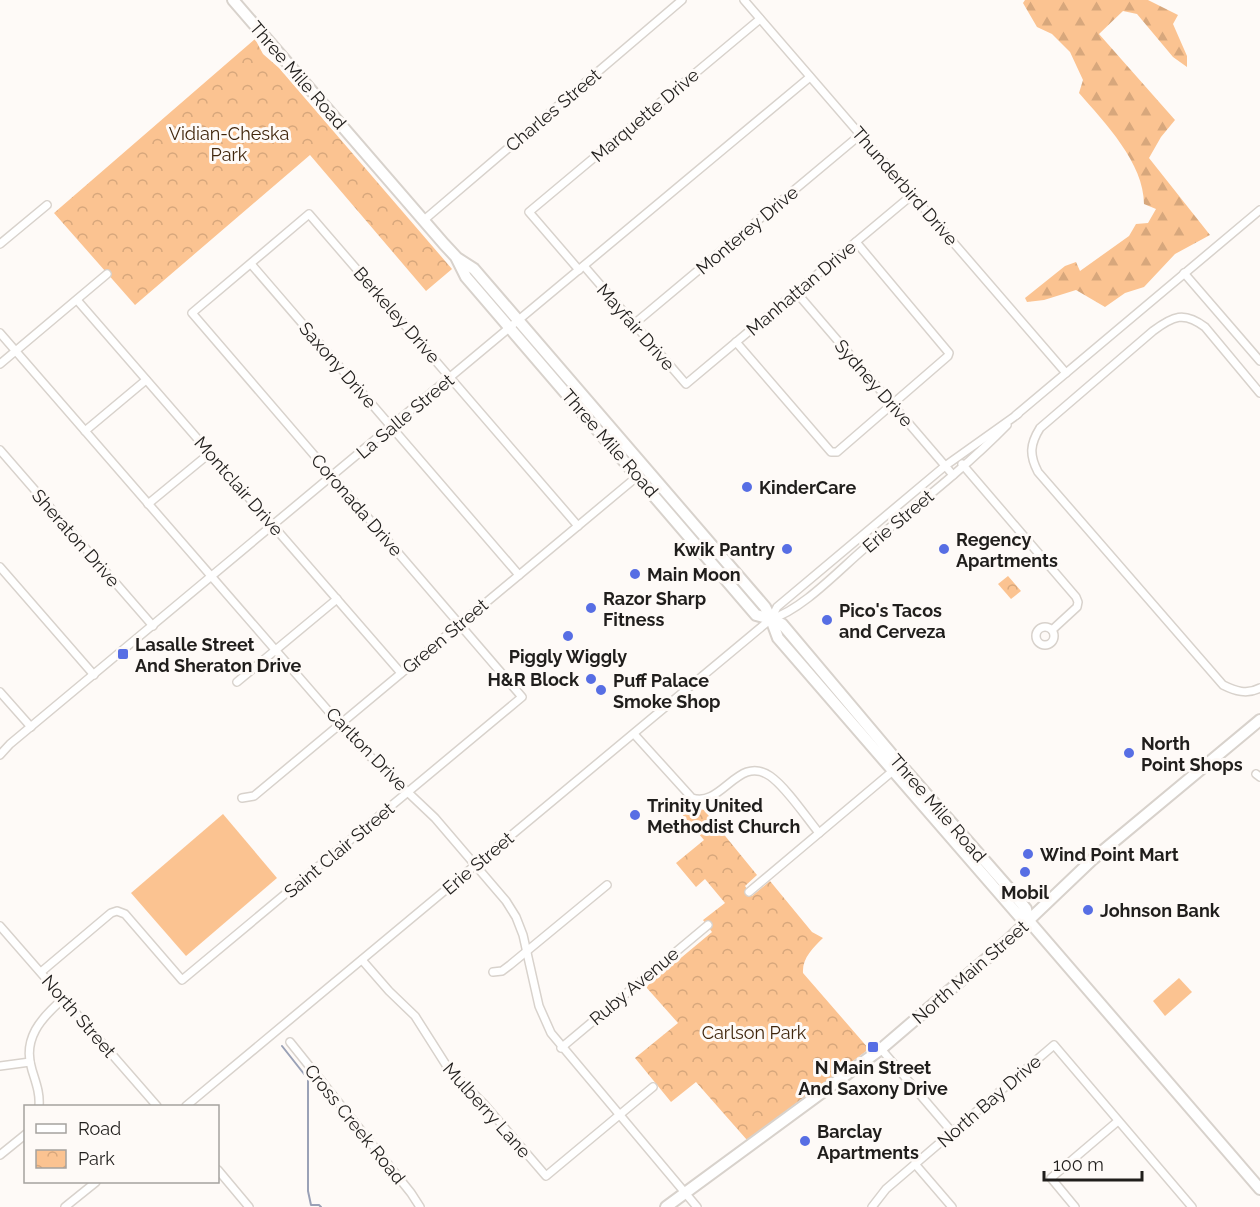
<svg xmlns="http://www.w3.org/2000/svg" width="1260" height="1207" font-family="Raleway,sans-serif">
<defs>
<pattern id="forest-firs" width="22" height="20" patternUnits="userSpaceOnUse" patternTransform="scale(1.5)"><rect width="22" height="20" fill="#fbc391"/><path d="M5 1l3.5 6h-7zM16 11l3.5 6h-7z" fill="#d7a77c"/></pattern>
<pattern id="park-crowns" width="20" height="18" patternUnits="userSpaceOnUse" patternTransform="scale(1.5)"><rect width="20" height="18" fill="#fbc391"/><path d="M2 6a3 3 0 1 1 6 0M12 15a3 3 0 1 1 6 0" fill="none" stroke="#d7a77c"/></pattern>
</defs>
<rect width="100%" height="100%" fill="#fefaf7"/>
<path fill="url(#forest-firs)" d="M1025,0H1148L1178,15L1173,24L1187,56V67L1173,57L1137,14L1123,11L1099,34L1175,120L1161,137L1149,158L1210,235L1175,254L1144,287L1125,293L1105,307L1076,290L1044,300L1027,302L1025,298L1065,266L1076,262L1080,271L1129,236L1136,224L1148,223L1156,209L1144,204C1144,163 1105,123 1079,93L1083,80L1070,52L1052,34L1037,27L1023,3Z"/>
<g fill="url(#park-crowns)">
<path d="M255,39L263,54L279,68L452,269L426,291L310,155L135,305L54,213Z"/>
<path d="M1008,576L1021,591L1011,599L998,584Z"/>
<path d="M680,802L685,806L704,810L757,875L745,886L752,896L770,881L812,932L823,938C813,948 802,958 803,973L869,1049L747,1140L696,1082L671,1102L635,1058L678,1023L646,987L712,932L703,920L725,903L705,879L696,887L676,863L704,840L675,806Z"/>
</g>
<g fill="#fbc391">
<path d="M223,814L277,878L186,956L131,893Z"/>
<path d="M1179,978L1192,992L1165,1016L1153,1001Z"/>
</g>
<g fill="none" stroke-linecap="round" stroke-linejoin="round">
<path stroke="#9aa1b6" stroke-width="2" d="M282,1046L308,1079V1191L311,1205H319L321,1207"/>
<defs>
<g id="street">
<path d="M744,0L1066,373"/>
<path d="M424,220L682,0"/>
<path d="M0,244L47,205"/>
<path d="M251,264L519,575"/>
<path d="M584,266L686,384L912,195"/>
<path d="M579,270L529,212L760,19"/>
<path d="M1184,273L1260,361"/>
<path d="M796,292L953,475"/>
<path d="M77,300L401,673"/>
<path d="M634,324L860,135"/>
<path d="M0,333L357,744L435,818L506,901L516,917L523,935L539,1006L551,1033L697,1207"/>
<path d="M736,342L831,452H837L948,356L949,353L856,242"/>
<path d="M0,364L107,274"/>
<path d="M1260,393L1205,327C1184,311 1173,316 1153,331L1040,428C1030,444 1029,455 1038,472L1223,685C1235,691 1247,695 1260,688"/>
<path d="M1016,415L1260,210"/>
<path d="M85,431L146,380"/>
<path d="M0,450L153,626"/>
<path d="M962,464L1076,597L1078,602L1077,607L1052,630"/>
<path d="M148,504L210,453"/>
<path d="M0,567L94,675"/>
<path d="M771,619C802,610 839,570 865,548C913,508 963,470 1007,425"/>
<circle cx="1045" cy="636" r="9"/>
<path d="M237,682L337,599"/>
<path d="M0,692L31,727"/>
<path d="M634,734L692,798C722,808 738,754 770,776C786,787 806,817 819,833"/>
<path d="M0,755L10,744L810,77"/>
<path d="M1256,774L1260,777"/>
<path d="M242,798L254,796L639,475"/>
<path d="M749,892L894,770"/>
<path d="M0,926L157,1106"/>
<path d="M362,960L389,991L415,1016L448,1068L484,1104L546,1176L653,1087"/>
<path d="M41,972L111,913L117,911L125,914L182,980L522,697L192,313L309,214L578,526"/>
<path d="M493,972L502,971L510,965L607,885"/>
<path d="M290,1042L411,1193L420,1207"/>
<path d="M561,1048L708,925"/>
<path d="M881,1049L952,1132"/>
<path d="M0,1066L30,1062"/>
<path d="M39,1106C40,1093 36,1083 32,1070C22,1039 41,1018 63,999"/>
<path d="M186,1106L771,619L777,607L945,466L1018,414"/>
<path d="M0,1155L26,1134"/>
<path d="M915,1164L952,1207"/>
<path d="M218,1170L249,1207"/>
<path d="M65,1207L96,1182"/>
<path d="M872,1207L886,1189L1054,1045L1192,1207"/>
<path d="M1075,1207L1051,1178L1118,1121"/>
</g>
<g id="secondary">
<path d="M233,0L444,244L457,258L474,269L765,607L771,619"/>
<path d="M457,259L466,277L756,615L771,619"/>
<path d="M1028,920L1026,909L1013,893L900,764L782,624L771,619L778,638L1019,916L1028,920L1260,1189"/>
<path d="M666,1207L881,1049L1007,941L1093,859L1260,720"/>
</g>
</defs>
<use href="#street" stroke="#d8d2cc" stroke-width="10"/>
<use href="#secondary" stroke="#d8d2cc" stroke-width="14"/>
<use href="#street" stroke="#fff" stroke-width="7"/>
<use href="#secondary" stroke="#fff" stroke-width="10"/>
</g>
<g fill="#576ee4" stroke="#fefaf7" stroke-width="2">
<circle cx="747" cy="487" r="6"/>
<circle cx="787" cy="549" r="6"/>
<circle cx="944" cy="549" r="6"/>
<circle cx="635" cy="574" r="6"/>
<circle cx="591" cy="608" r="6"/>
<circle cx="827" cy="620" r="6"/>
<circle cx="568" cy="636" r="6"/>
<rect x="117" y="648" width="12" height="12" rx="3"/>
<circle cx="591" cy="679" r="6"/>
<circle cx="601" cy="690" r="6"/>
<circle cx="1129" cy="753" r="6"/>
<circle cx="635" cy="815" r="6"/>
<circle cx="1028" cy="854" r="6"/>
<circle cx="1025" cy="872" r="6"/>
<circle cx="1088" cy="910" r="6"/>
<rect x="867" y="1041" width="12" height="12" rx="3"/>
<circle cx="805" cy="1141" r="6"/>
</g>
<g text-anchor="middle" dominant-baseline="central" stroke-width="6" stroke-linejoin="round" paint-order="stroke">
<g font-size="18" fill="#201e1c" stroke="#fefaf7">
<text transform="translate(298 75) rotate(49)">Three Mile Road</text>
<text transform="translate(553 110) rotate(-40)">Charles Street</text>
<text transform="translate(645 115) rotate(-40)">Marquette Drive</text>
<text transform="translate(905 186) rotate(49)">Thunderbird Drive</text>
<text transform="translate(747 230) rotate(-40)">Monterey Drive</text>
<text transform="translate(801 288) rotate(-40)">Manhattan Drive</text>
<text transform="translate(397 315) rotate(49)">Berkeley Drive</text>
<text transform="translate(636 327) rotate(49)">Mayfair Drive</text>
<text transform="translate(338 365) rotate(49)">Saxony Drive</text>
<text transform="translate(874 383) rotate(49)">Sydney Drive</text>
<text transform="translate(405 416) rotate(-40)">La Salle Street</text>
<text transform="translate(610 443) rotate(49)">Three Mile Road</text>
<text transform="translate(239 486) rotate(49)">Montclair Drive</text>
<text transform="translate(357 505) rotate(49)">Coronada Drive</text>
<text transform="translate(898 521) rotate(-40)">Erie Street</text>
<text transform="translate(76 538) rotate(49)">Sheraton Drive</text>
<text transform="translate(445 636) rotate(-40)">Green Street</text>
<text transform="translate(367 749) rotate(46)">Carlton Drive</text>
<text transform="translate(938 808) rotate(49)">Three Mile Road</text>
<text transform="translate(339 850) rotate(-40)">Saint Clair Street</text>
<text transform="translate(478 863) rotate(-40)">Erie Street</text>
<text transform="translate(970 972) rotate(-41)">North Main Street</text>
<text transform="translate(634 986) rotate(-40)">Ruby Avenue</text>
<text transform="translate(79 1016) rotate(49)">North Street</text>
<text transform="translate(989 1101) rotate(-41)">North Bay Drive</text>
<text transform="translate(487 1110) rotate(48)">Mulberry Lane</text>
<text transform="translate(355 1124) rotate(51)">Cross Creek Road</text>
</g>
<g font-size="18" fill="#40260c" stroke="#fefaf7">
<text x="229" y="133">Vidian-Cheska<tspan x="229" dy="21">Park</tspan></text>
<text x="754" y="1032">Carlson Park</text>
</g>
<g font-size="18" font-weight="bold" fill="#201e1c" stroke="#fefaf7" text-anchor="start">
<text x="759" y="487">KinderCare</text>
<text x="956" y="539">Regency<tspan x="956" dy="21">Apartments</tspan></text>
<text x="775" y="549" text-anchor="end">Kwik Pantry</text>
<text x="647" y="574">Main Moon</text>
<text x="603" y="598">Razor Sharp<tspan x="603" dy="21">Fitness</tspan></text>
<text x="839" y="610">Pico's Tacos<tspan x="839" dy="21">and Cerveza</tspan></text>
<text x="135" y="644">Lasalle Street<tspan x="135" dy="21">And Sheraton Drive</tspan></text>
<text x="568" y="656" text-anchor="middle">Piggly Wiggly</text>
<text x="579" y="679" text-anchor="end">H&amp;R Block</text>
<text x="613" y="680">Puff Palace<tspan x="613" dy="21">Smoke Shop</tspan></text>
<text x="1141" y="743">North<tspan x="1141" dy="21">Point Shops</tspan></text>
<text x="647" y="805">Trinity United<tspan x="647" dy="21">Methodist Church</tspan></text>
<text x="1040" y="854">Wind Point Mart</text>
<text x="1025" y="892" text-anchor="middle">Mobil</text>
<text x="1100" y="910">Johnson Bank</text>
<text x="873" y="1067" text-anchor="middle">N Main Street<tspan x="873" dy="21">And Saxony Drive</tspan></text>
<text x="817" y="1131">Barclay<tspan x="817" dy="21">Apartments</tspan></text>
</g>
</g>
<rect x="24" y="1105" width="195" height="78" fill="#fefaf7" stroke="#a5a29f" stroke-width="1.5"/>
<rect x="36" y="1124" width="30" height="9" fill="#ffffff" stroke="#a5a29f" stroke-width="1.5"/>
<text x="78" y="1135" font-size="18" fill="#201e1c">Road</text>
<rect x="36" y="1150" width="30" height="18" fill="url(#park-crowns)" stroke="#a5a29f" stroke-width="1.5"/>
<text x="78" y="1165" font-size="18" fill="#201e1c">Park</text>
<path d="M1044 1171v9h98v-9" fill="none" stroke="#201e1c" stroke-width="3"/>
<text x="1053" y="1171" font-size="18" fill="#201e1c" stroke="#fefaf7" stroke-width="4.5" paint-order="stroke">100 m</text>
</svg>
